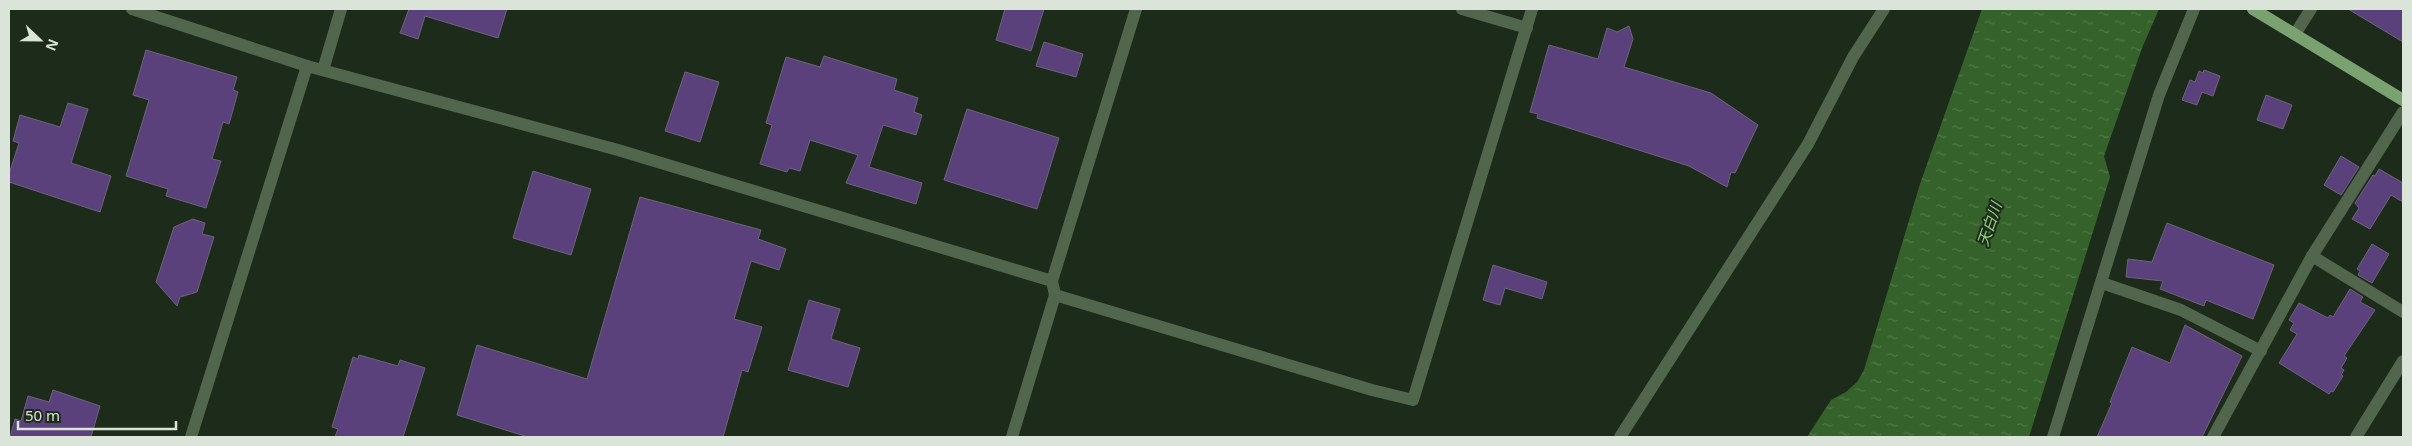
<svg xmlns="http://www.w3.org/2000/svg" width="2412" height="446" font-family="'Noto Sans','Noto Sans JP',sans-serif">
<defs>
<pattern id="water-ripples" width="26" height="14" patternUnits="userSpaceOnUse" patternTransform="scale(1.25)"><rect width="26" height="14" fill="#35622a"/><path d="M2 4q2-2 4 0t4 0M15 11q2-2 4 0t4 0" fill="none" stroke="#527848"/></pattern>
</defs>
<rect width="100%" height="100%" fill="#1d2c1a"/>
<path fill="url(#water-ripples)" d="M1982,9H2159L2142,48L2104,156L2110,177L2029,437H1807L1831,400L1846,392L1857,382L1864,370L1920,184Z"/>
<g fill="#5b417c" stroke="#6d637b">
<path d="M409,9H507L498,38L425,16L418,39L400,33Z"/>
<path d="M1005,9H1044L1031,51L996,40Z"/>
<path d="M2348,9H2403V42Z"/>
<path d="M1629,26L1633,39L1624,67L1711,93L1758,125L1735,173L1731,172L1727,187L1689,166L1537,118L1538,114L1530,112L1549,45L1598,59L1607,28L1617,32Z"/>
<path d="M1044,42L1083,54L1076,77L1036,66Z"/>
<path d="M146,50L237,77L233,90L238,92L229,124L223,122L212,159L221,161L206,208L166,196L168,189L126,176L149,100L133,95Z"/>
<path d="M824,56L897,79L894,90L918,98L914,112L922,115L916,135L883,125L869,167L922,183L916,204L846,183L858,155L810,140L800,171L789,168L787,172L760,164L772,125L766,123L786,57L820,67Z"/>
<path d="M2204,70L2220,76L2213,96L2202,92L2197,105L2182,100L2190,80L2195,82L2199,71L2203,73Z"/>
<path d="M685,72L719,82L700,142L665,131Z"/>
<path d="M2266,95L2292,105L2283,129L2257,120Z"/>
<path d="M68,103L88,109L71,163L111,176L100,212L9,182V174L19,143L13,141L20,115L60,127Z"/>
<path d="M967,109L1059,138L1037,209L944,180Z"/>
<path d="M2341,156L2359,167L2341,195L2324,185Z"/>
<path d="M2379,169L2403,183V202L2391,195L2370,229L2352,219L2359,208L2355,203L2373,175L2375,176Z"/>
<path d="M533,171L591,189L571,255L513,238Z"/>
<path d="M640,197L761,230L758,239L786,249L779,270L751,261L734,319L762,327L748,372L742,370L723,437H528L457,415L477,345L587,379Z"/>
<path d="M193,219L205,223L202,234L214,237L197,292L180,297L177,306L156,282L174,227Z"/>
<path d="M2167,223L2274,265L2253,319L2206,300L2204,306L2160,289L2163,281L2126,277L2128,259L2152,262Z"/>
<path d="M2372,244L2389,254L2372,283L2358,275L2360,271L2357,269Z"/>
<path d="M1493,265L1547,282L1542,299L1505,288L1500,305L1483,300Z"/>
<path d="M2350,289L2363,297L2360,302L2375,310L2344,356L2347,358L2341,368L2344,370L2341,375L2343,376L2333,392L2331,391L2329,394L2279,363L2297,334L2290,330L2294,323L2289,320L2299,303L2328,318L2330,315L2333,317Z"/>
<path d="M809,300L840,309L831,339L860,348L848,387L788,370Z"/>
<path d="M2185,325L2242,356L2202,437H2097L2112,403L2110,402L2132,347L2170,363Z"/>
<path d="M359,355L398,366L400,360L425,368L403,437H335L338,429L332,427L353,357L358,359Z"/>
<path d="M53,390L100,406L91,437H10L15,419L21,421L28,396L49,402Z"/>
</g>
<g fill="none" stroke-linecap="round" stroke-linejoin="round">
<g stroke="#52654d" stroke-width="12">
<path d="M132,9L307,66L618,150L1052,281"/>
<path d="M1462,9L1527,28"/>
<path d="M2295,34L2311,9"/>
<path d="M323,70L341,9"/>
<path d="M2312,256L2403,312"/>
<path d="M2102,283L2181,310L2261,351"/>
<path d="M1055,295L1372,390L1413,400L1532,9"/>
<path d="M191,437L307,66"/>
<path d="M1012,437L1055,295L1052,281L1136,9"/>
<path d="M1620,437L1808,144L1853,57L1884,9"/>
<path d="M2053,437L2159,95L2194,9"/>
<path d="M2213,437L2312,256L2403,112"/>
<path d="M2356,437L2403,361"/>
</g>
<path stroke="#7aa270" stroke-width="12" d="M2253,9L2403,100"/>
</g>
<g text-anchor="middle" dominant-baseline="central" stroke-width="4" stroke-linejoin="round" paint-order="stroke">
<g font-size="15" font-style="italic" fill="#91d281" stroke="#1d2c1a">
<text transform="translate(1989 224) rotate(-71)">天白川</text>
</g>
</g>
<rect width="2412" height="446" fill="none" stroke="#dbe4d9" stroke-width="20"/>
<g transform="translate(40 40) rotate(112)" stroke="#1d2c1a" stroke-width="4" paint-order="stroke">
<path d="M0-4L9 19L0 12L-9 19Z" fill="#dbe4d9"/>
<text y="-8" font-size="14" font-weight="bold" text-anchor="middle" fill="#dbe4d9">N</text>
</g>
<path d="M18 421v8h158v-8" fill="none" stroke="#dbe4d9" stroke-width="2.5"/>
<text x="25" y="421" font-size="15" fill="#dbe4d9" stroke="#1d2c1a" stroke-width="4" paint-order="stroke">50 m</text>
</svg>
